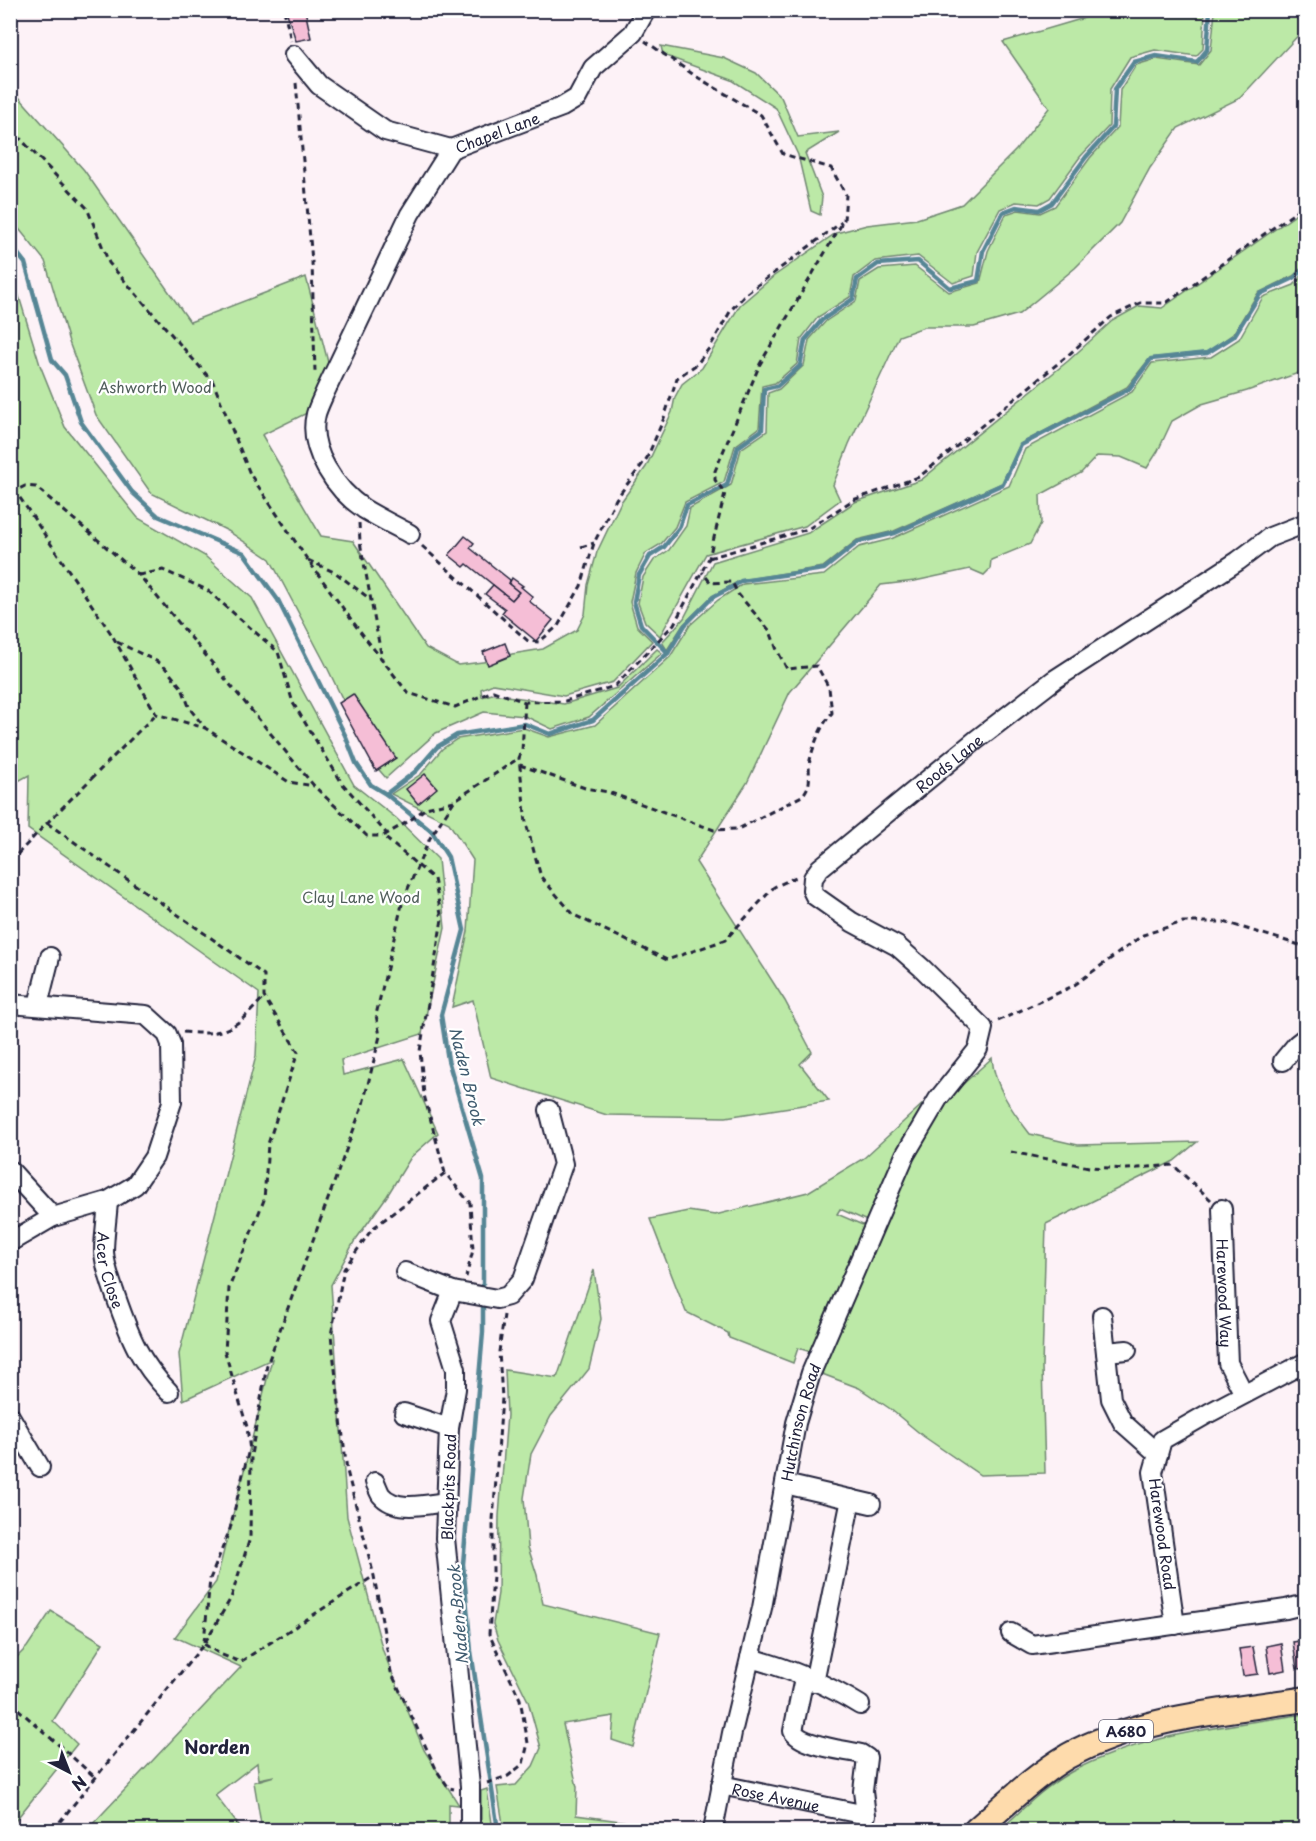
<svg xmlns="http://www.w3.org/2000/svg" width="1316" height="1841" font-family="'Playpen Sans',sans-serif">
<rect width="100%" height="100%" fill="#fdf2f7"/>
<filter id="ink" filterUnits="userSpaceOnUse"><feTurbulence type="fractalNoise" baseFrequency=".0167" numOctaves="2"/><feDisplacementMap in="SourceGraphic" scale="12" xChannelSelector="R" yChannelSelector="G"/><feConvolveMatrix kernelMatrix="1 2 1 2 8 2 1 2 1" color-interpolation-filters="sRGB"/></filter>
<g filter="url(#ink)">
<g fill="#bce9a7" stroke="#6f8671" stroke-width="1.5">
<path d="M1103,11H1205L1203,49L1196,56L1155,50L1130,57L1110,89L1109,126L1080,157L1050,198L1039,204L1016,202L1000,209L977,252L974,276L953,283L918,256L875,261L854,277L850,297L818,317L801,339L797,364L775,383L762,386L759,428L735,446L724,482L685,502L675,527L661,544L646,553L636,573L630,602L637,626L652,641L613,682L564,696L493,684L481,689L482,697L492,694L564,704L617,688L657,649L662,653L589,717L552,729L525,716L484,712L436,733L386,778L374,764L325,663L270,559L228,531L151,493L96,415L69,342L45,261L11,219L10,87L84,170L190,322L306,277L330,370L311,411L262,435L321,536L353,541L426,648L458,665L491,661L512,654L543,649L577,630L585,614L588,585L597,552L621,502L646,467L672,412L675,397L682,384L702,368L740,305L774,276L836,233L867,225L917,219L962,204L1016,150L1049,108L1003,42L1081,19Z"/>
<path d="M1215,11H1305V28L1240,98L1178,128L1150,168L1120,223L1075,268L1019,314L974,327H924L899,336L849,444L833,485L840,500L805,526L706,554L660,636L645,622L638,603L643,577L654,560L669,550L686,526L690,508L731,485L741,449L767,431L768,393L779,389L804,365L809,340L826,321L856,301L860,281L879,269L915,266L949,292L980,283L988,251L1006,214L1018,210L1040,213L1055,206L1090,158L1118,127L1120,90L1136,65L1156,59L1199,65L1211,50Z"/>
<path d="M661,46L724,58L756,73L781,97L798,137L839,132L805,153L822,197L820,215L811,211L798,155L776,108L732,80L663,55Z"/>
<path d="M1305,202V265L1293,276L1258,293L1233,334L1207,352L1150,358L1127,387L1020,444L1002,483L894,531L857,540L823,567L741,580L712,596L683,625L667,650L662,642L684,618L713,562L808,533L855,502L921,480L1068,361L1112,321L1139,306L1162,308L1294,216Z"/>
<path d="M10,267L40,365L65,427L138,518L205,556L252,598L354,785L396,818L438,859L445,928L422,1034L341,1060L343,1075L404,1059L438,1133L411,1157L387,1196L354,1242L331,1285L347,1517L383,1651L424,1750L459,1805L449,1804V1830H262L254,1782L274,1776L259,1779L257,1763L215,1795L242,1830H87L241,1667L175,1637L216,1582L272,1359L183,1400L179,1354L256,1056L259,993L28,829L29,775L11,785Z"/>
<path d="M1305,272V372L1304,371L1247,391L1202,404L1172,421L1158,451L1147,468L1121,457L1097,456L1081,473L1040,495L1041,523L1030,544L991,560L990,569L984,575L970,569L915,581L881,585L790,692L747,783L696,862L785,1001L812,1052L800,1064L829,1101L726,1117L607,1115L491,1078L473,1000L452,1007L468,931L473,860L449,823L391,794L421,774L442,749L457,739L524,728L549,737L595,725L670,657L690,625L718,600L743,584L824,575L859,547L891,539L1009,486L1025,449L1132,392L1152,363L1211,357L1239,339L1263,297L1294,285Z"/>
<path d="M992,1058C994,1086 1013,1112 1030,1134L1078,1145L1197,1142L1174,1161L1046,1224L1042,1367L1045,1473L980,1475L923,1436L889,1408L859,1388L817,1372L906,1163L943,1102Z"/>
<path d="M926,1101L867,1221L840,1209L837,1214L865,1226L811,1352L798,1348L793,1363L729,1338L728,1333L686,1312L650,1219L688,1211L715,1215L808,1192L864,1158Z"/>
<path d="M594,1270L601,1319L589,1369L551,1416L531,1454L524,1498L528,1547L537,1575L543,1604L660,1633L633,1747L612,1740L614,1716L563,1724L577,1787L576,1815L687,1830H504L497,1787L516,1785L533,1766L541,1748L528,1701L498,1640L493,1624L498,1593L499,1516L507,1415L505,1370L557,1378Z"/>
<path d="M51,1611L103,1643L53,1721L77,1744L11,1826V1663L27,1647Z"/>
<path d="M1305,1714V1830H1000C1023,1809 1044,1787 1071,1772C1141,1734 1228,1726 1305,1714Z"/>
<path d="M487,1789L493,1830H481V1791Z"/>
</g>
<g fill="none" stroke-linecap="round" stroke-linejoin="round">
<g stroke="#568695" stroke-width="4.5">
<path d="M10,244L25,263L52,360L65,375L81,422L132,492L158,516L244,553L278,600L345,735L356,763L371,785L386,794L432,832L448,857L464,930L441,1015L448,1060L483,1179V1291"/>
<path d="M668,653L641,625L634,602L639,575L650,556L664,547L679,528L687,505L727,485L738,447L762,430L764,389L777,386L800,366L805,340L822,320L853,299L857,279L878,264L918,261L950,288L978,281L983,251L1003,212L1016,207L1039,210L1052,203L1086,157L1113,127L1115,89L1134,62L1156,56L1197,62L1207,50L1210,10"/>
<path d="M386,794L416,771L437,747L457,735L525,724L550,734L593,720L668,653L685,625L713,597L734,586L741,581L824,569L858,542L895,533L1003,484L1021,445L1129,389L1151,359L1207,353L1234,336L1260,294L1294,278L1306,266"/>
<path d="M483,1299V1332L463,1564L471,1651L498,1830"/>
</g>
</g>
<g fill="#f5bed6" stroke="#22223b" stroke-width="1.5">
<path d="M286,10H305L311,38L296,41Z"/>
<path d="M465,536L474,543L470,548L510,580L509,584L519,592L512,600L467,564L464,567L449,555Z"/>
<path d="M512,578L523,586L521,587L533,597L529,601L553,620L536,641L502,613L505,609L485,594L493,585L512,600L519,592L509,584Z"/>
<path d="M505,643L510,656L488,665L483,652Z"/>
<path d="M353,694L396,758L376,771L339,703Z"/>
<path d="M425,774L437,788L418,804L406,789Z"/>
<path d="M1306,1640V1668L1297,1669L1293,1642Z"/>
<path d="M1281,1643L1285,1670L1270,1673L1266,1646Z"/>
<path d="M1253,1647L1258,1674L1243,1676L1239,1649Z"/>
</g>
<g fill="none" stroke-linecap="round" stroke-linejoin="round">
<defs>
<g id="minor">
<path id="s1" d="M294,55L319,85L385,131L451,149L562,107L577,98L593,68L633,33L646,10"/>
<path d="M410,534C395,526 379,518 364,509C336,490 307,449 316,414C318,407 322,399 325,392L410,214L451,149"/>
<path d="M10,1004L146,1015L167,1034L171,1044L172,1102L154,1157L135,1185L108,1201L53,1217L10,1242"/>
<path d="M38,1005L50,957"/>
<path d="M1283,1061L1297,1044L1306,1037"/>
<path d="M10,1170L53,1217"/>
<path id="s2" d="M108,1201C107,1218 104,1236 104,1252C105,1267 111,1283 116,1297C130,1337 139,1361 169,1392"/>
<path id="s3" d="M1222,1209L1228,1363L1244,1394"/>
<path d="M405,1272L453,1291L497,1299L508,1296L523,1279L563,1164L549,1110"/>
<path d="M453,1291L441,1321L456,1369V1389L449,1428L445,1538L470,1786V1830"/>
<path d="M1102,1316L1111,1399L1123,1423L1158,1454"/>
<path d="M1106,1352L1127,1350"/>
<path d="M404,1413L449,1428"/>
<path d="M10,1416L40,1467"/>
<path d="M375,1482C377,1486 379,1492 381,1495C396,1513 428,1504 447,1502"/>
<path d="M785,1484L871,1504"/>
<path d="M1175,1625L1153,1472L1162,1440L1209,1413L1306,1362"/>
<path d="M1011,1633L1032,1645L1286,1609L1306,1604"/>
<path d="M750,1658C788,1668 826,1684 860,1705"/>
<path d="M814,1682L851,1499"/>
<path id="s4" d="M721,1785L866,1815L863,1791L867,1758L861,1754C845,1750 801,1746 793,1731L804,1678"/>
<path id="s5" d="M713,1830L732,1733L762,1608L796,1423L811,1373L905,1155L938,1099L978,1049L983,1028L922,968L897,946L852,922L815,896L812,890L813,878L820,868L976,740L1054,680L1238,561L1270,537L1306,523"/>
</g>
<path id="major" d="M976,1830C1005,1805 1034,1776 1068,1756C1138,1717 1227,1711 1306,1699"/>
</defs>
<use href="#minor" stroke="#22223b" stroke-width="22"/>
<use href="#major" stroke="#22223b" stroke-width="28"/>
<g stroke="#22223b" stroke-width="3" stroke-dasharray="6 4.5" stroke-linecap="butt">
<path d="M284,10L291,41"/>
<path d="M296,83L312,261L315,373"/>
<path d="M10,128L87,208L109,263L213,382L250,474L307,559L356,626L408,693L455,707L493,691L525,702L565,701L615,686L674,624L709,558L725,493L715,480V471L760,364L844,220L846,195L831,168L783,154L761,115L697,77L645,41"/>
<path d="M10,488L19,489L25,486L36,487L139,575L315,787L367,836H383"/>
<path d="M14,489L112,635L156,714L205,728L289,782L314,786"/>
<path d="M359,523L360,542L382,659"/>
<path d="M422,546L528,641L539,642L558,626L581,586L594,543L616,499L647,458L664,418L677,378L697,364L710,347L731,310L747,293L842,222"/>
<path d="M581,547L594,543"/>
<path d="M709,558L808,529L853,500L919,477L1067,356L1111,317L1140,303H1166L1293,214L1306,199"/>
<path d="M308,560L336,573L370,599"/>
<path d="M139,575L163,570L207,590L278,652L293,703L342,783L387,834"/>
<path d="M117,642L162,664L182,688L190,709L205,728"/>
<path d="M525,702L522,751L519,758L526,823L541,877L574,915L667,960L725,940L774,887L796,877"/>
<path d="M520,765L585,788L608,792L714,830L738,829L802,796C814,782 807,776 810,760C814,744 821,725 832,713L829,688L817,666L787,669L777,650L770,631L738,594L732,582L711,583L702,572"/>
<path d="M454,801L426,808L409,821L383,836L434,879L442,919L420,1051L424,1095L445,1173L470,1203L473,1250L466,1277"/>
<path d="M47,823L264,975V997L298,1052L268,1144L264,1200L229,1288L225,1352L247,1427L250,1451"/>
<path d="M10,862L47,823L156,714"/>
<path d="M998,1021L1073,986L1143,935L1183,922H1224L1306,947"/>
<path d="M183,1032C226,1036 235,1029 264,997"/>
<path d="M1011,1152L1089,1167L1127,1169L1173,1165L1211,1200"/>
<path d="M445,1173L372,1229L344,1269L331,1335L347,1471L374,1576L391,1672L437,1771L449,1788L454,1789"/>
<path d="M204,1642L210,1579L230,1529L249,1449"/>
<path d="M204,1644L220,1654L240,1662L374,1576"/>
<path d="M10,1702L96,1778"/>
<path d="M487,1783L508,1776L523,1764L528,1743L520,1699L489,1634L493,1576V1520L502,1398L499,1352L504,1315"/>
<path d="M53,1830L204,1644L231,1598L250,1538L251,1455L267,1365L363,1104L380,1036L376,1015L403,900L430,838L454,801L519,758"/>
</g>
<use href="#minor" stroke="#fff" stroke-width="18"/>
<use href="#major" stroke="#fedbac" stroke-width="24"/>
</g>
</g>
<g text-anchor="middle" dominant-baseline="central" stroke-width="4.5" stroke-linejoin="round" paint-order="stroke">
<rect fill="#fff" stroke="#646476" stroke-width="1.5" x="1099" y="1720" width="54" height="22" rx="4.5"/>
<g font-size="14" font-weight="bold" fill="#22223b">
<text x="1126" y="1731">A680</text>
</g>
<g font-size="15" fill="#22223b" stroke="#fff">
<text stroke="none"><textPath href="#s1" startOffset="237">Chapel Lane</textPath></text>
<text stroke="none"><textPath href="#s5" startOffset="1268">Roods Lane</textPath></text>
<text stroke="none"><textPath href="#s2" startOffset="70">Acer Close</textPath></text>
<text stroke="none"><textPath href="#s3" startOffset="84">Harewood Way</textPath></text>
<text stroke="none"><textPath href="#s5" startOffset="417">Hutchinson Road</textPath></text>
<text transform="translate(448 1487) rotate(-88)">Blackpits Road</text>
<text transform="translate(1163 1534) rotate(82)">Harewood Road</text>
<text stroke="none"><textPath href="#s4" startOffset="56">Rose Avenue</textPath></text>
</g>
<g font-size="15" fill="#505e5b" stroke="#fff">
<text x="155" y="386">Ashworth Wood</text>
<text x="361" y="896">Clay Lane Wood</text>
</g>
<g font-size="16" font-style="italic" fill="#405c70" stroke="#fff">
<text transform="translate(468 1076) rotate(76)">Naden Brook</text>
<text transform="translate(457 1615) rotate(-95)">Naden Brook</text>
</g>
<g font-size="18" font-weight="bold" fill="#22223b" stroke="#fff">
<text x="217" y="1746">Norden</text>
</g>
</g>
<rect width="1316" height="1841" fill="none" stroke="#fff" stroke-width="36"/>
<rect x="18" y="18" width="1280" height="1805" fill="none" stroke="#22223b" stroke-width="2" filter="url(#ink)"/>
<g transform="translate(69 1772) rotate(138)" stroke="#ffffff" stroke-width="4.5" paint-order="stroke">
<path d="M0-4.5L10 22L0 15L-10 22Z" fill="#22223b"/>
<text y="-9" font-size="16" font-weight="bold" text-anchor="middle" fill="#22223b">N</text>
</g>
</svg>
